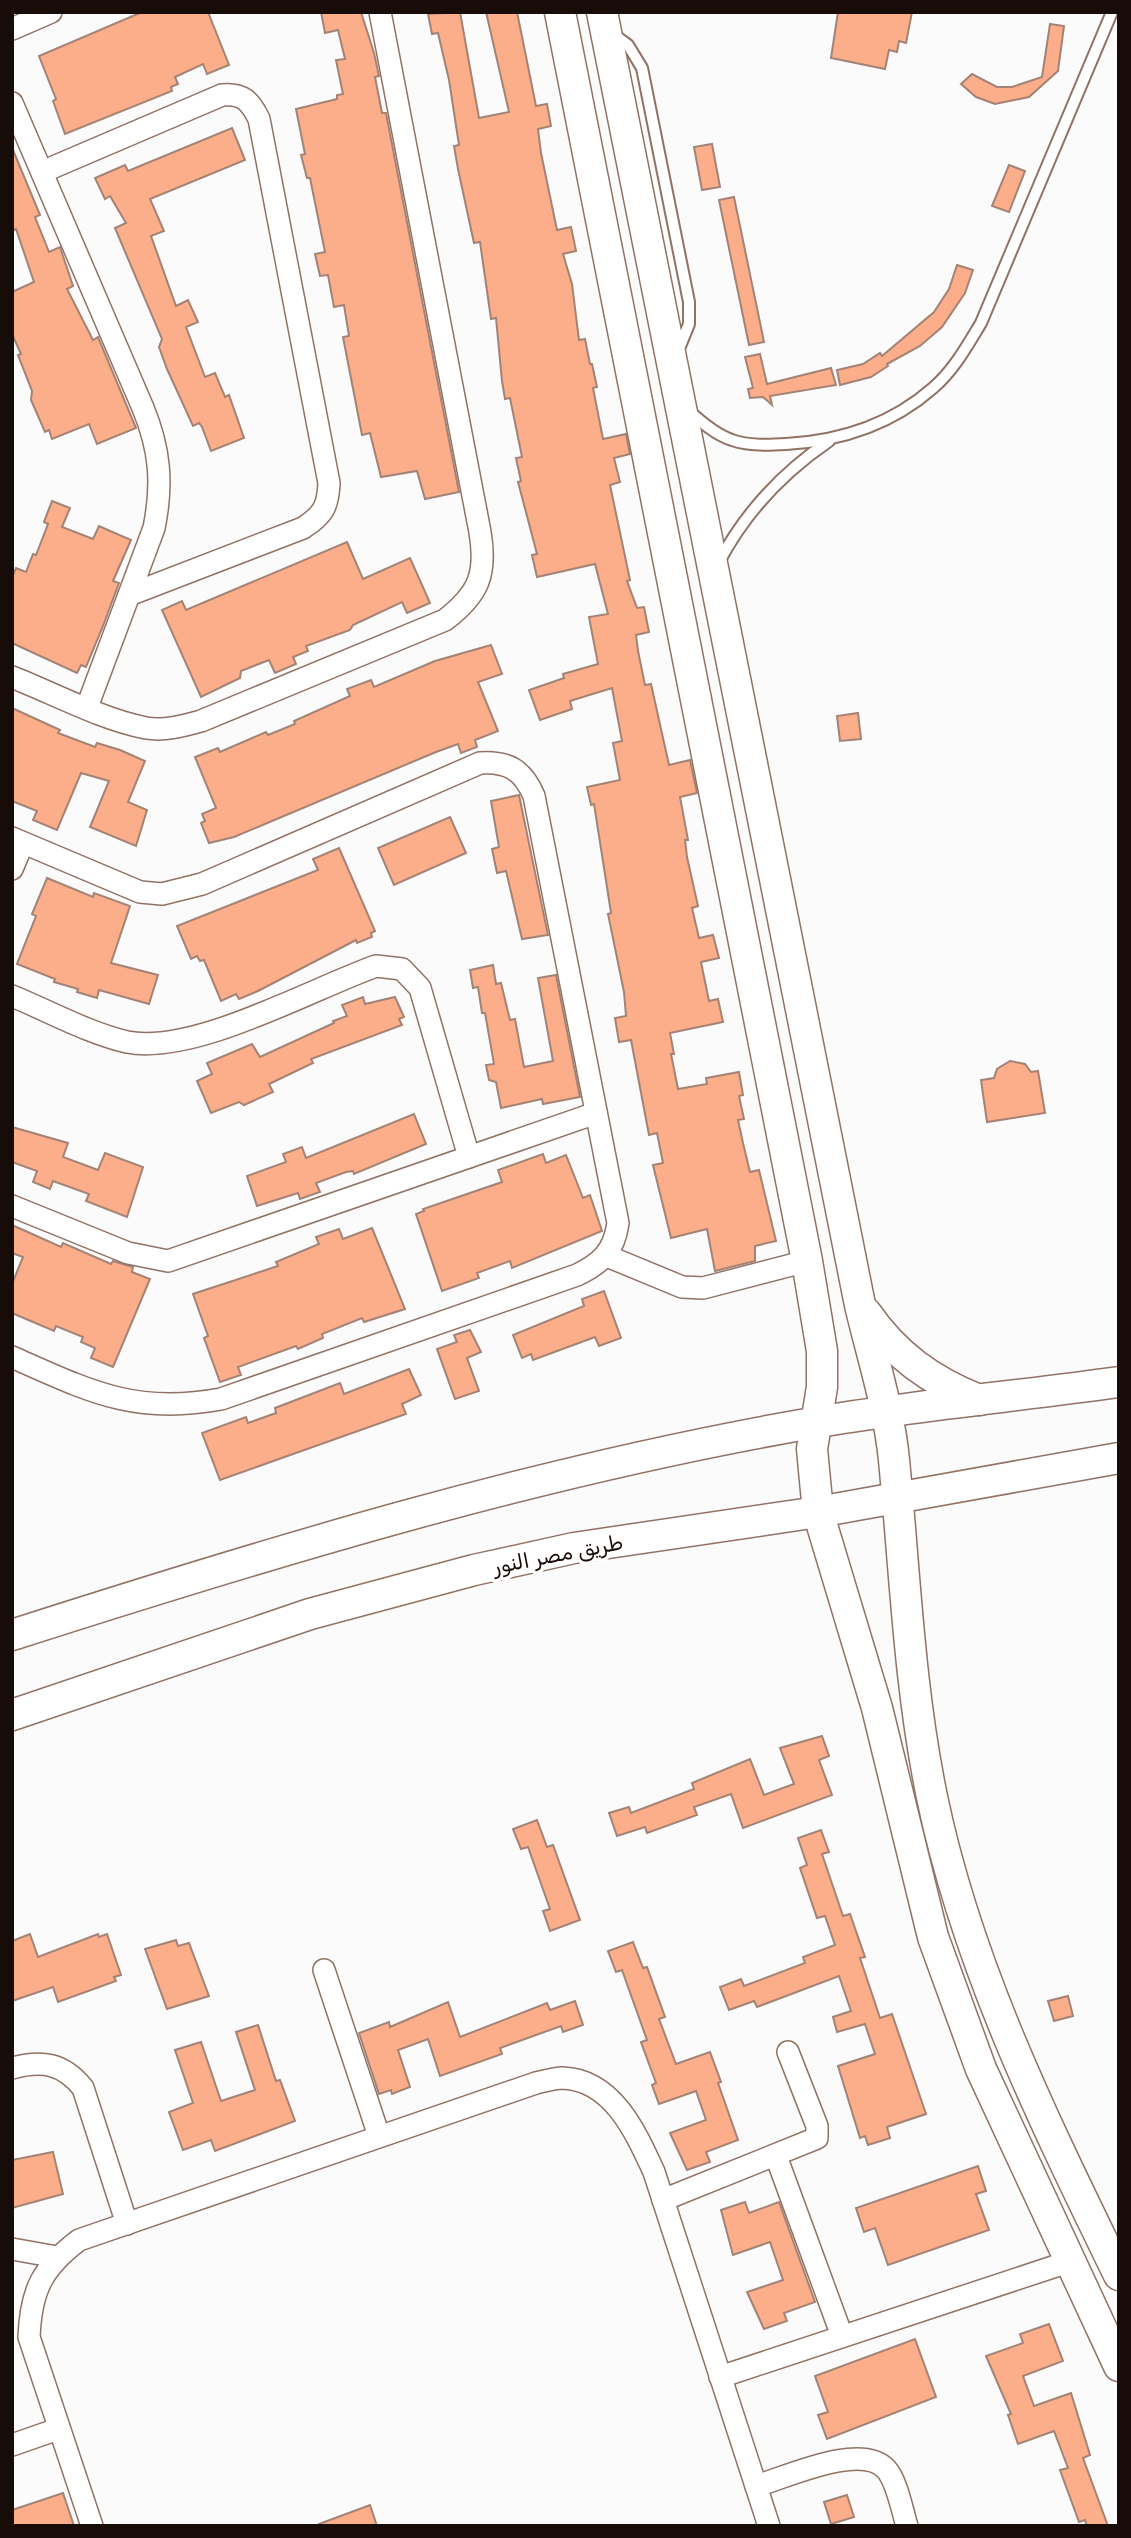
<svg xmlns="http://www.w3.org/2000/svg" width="1131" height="2538" font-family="Rubik,'Noto Naskh Arabic',sans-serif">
<rect width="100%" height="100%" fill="#fbfbfb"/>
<g fill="#fcad89" stroke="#a38375" stroke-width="2">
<path d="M142,12H208L229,65L207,74L203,64L175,77L178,84L171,87L172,91L65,134L53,101L56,99L39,56Z"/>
<path d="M321,12H361L374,53L379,76L375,77L382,113H386L459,492L425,499L417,471L381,477L370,433L362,435L343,337L349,336L344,305L334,307L328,275L320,276L315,254L325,252L310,178H307L301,155L305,154L296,109L337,99V95L343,94L336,60L345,59L338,30L325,33Z"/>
<path d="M460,12L479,118L509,112L486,12H517L536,106L547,104L551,126L538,129L541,153L557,230L571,227L576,251L563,254L572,284L579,340L585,339L590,364H592L597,387L593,388L603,439L626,434L630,454L614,458L620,482L610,485L630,580L627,581L637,608L644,607L649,632L636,635L638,651L645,685L651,684L669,765L690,760L697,793L680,797L688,840H685L687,857L698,906L692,908L699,938L713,935L719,958L701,962L709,1001L718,999L723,1022L670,1033L674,1054H671L678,1089L707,1084L706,1078L739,1072L743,1095L739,1096L744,1119L738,1120L743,1143L750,1172L759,1170L776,1241L755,1246V1261L715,1271L707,1229L671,1238L653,1165L663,1163L657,1133L649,1135L631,1040L619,1042L615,1018L626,1016L624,992L608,914L611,913L607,887L594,804L591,805L587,787L620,780L613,743L622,741L612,688L570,701L572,709L540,720L529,690L564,678L563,674L598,664L589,617L608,614L595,564L537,577L532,555L537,554L518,482L521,481L516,458L522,457L510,398L505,399L502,381L496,318L491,319L480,242L474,243L458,169L454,146L459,145L449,80L438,33L432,34L428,14Z"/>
<path d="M838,12H912L906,43L899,41L897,52L889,50L885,69L831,58Z"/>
<path d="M1050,24L1064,26L1058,71L1029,97L995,104L976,97L961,84L972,74L997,87H1012L1042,77Z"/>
<path d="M232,128L245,160L150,199L164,231L151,236L176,306L188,300L198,322L186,327L205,377L215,373L225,397L229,395L244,438L211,451L202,427L199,423L193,426L167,369L159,347L162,339L115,228L126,223L110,196L105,199L95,178L125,165L128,171Z"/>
<path d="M712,144L720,187L702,190L694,147Z"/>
<path d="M13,150L40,215L35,217L49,252L60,247L73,286L67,289L93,340L98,337L136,428L97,444L89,424L52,439L49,430L45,432L31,400L32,391L18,355L21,354L12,334V292L34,282L16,229L12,231Z"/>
<path d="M1009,165L1025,171L1009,212L992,206Z"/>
<path d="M734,197L764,342L749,345L719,200Z"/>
<path d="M957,265L973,270L965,293L942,327L920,346L887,364L888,366L871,377L840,385L837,370L863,364L880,353L882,356L934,312L949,289Z"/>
<path d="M760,354L767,384L831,368L836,385L770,396L772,405L763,397L750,398L748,389L753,388L745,357Z"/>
<path d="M52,501L70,508L62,527L93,539L99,526L131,540L113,581L119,583L103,626L86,667L81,665L77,673L12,643V578L16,568L26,572L33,554L36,555L48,524L44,522Z"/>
<path d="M347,542L363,579L410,558L430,603L407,613L402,602L353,625L350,630L306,646L308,651L293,657L296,664L275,673L269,660L241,671L240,678L201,697L162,610L182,601L186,610Z"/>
<path d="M491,645L502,674L478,682L498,731L475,740L477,747L461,753L458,744L436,752L234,837L209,843L201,823L205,821L202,814L216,808L195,757L218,748L220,752L266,732L268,735L295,724L294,721L350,696L347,689L371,680L374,687L435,661Z"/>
<path d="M12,708L60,730L58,733L95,747L97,743L120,750L145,761L128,802L147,810L136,846L90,827L109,781L81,773L57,830L33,820L37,811L12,801Z"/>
<path d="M858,713L861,739L840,741L837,716Z"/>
<path d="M519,795L548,935L522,939L506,871L497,873L492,849L499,847L491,801Z"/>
<path d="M450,817L466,853L394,885L378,848Z"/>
<path d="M339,848L375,931L371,933L372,937L357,943L356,940L258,991L239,999L236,994L221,1001L204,960L200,961L197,956L191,959L177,926L318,870L313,859Z"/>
<path d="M47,878L93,897L94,893L130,906L111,963L158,975L149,1004L99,990L97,998L77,992L78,989L54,982L55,979L17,964L36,916L32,914Z"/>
<path d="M493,965L496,984L501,983L510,1020L515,1019L524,1067L553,1061L538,978L556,975L580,1097L543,1104L542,1099L501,1108L496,1082L489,1080L486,1065L494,1064L485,1013H482L478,987L473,988L470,970Z"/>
<path d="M363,997L365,1004L395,997L404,1017L399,1019L402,1025L311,1059L313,1063L269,1084L273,1092L244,1105L239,1102L211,1113L197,1081L212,1074L207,1063L252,1044L260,1057L334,1023L333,1021L347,1016L342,1005Z"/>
<path d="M1010,1061L1025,1064L1031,1072L1038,1071L1045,1113L987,1122L981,1080L994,1078L997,1069Z"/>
<path d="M414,1114L426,1144L354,1174L353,1171L346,1172L316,1183L320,1192L300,1199L298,1193L257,1206L247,1176L286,1162L283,1154L302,1147L306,1158Z"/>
<path d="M12,1127L68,1143L63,1157L98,1170L105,1153L143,1167L127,1217L86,1201L89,1194L53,1181L50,1189L33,1182L37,1171L12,1162Z"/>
<path d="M543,1154L546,1163L566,1155L583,1198L590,1195L602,1231L512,1268L510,1261L477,1273L479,1278L442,1291L416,1214L424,1211L423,1209L502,1182L498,1170Z"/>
<path d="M12,1225L61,1247L63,1243L111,1264L113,1261L133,1267L132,1272L150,1279L113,1367L91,1358L95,1348L81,1342L83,1337L56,1326L54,1331L12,1313V1284L23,1257L12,1253Z"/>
<path d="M372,1228L405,1309L364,1322L362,1318L322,1334L323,1338L298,1349L296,1346L238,1367L241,1375L220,1382L204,1338L208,1336L193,1294L278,1266L276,1262L319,1244L316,1237L339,1229L343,1239Z"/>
<path d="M604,1291L621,1338L599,1346L595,1337L533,1360L531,1354L522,1358L513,1335L584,1306L582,1299Z"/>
<path d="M470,1330L481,1352L467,1358L479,1391L455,1399L437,1349L457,1342L454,1335Z"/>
<path d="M409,1369L421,1395L402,1404L406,1414L220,1480L202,1433L246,1417L248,1423L276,1413L275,1408L340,1383L344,1394Z"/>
<path d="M822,1736L829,1756L819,1760L832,1795L743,1828L731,1794L694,1807L697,1815L647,1833L645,1827L617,1836L609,1813L629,1807L631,1813L694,1789L692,1783L750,1759L764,1795L794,1784L780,1748Z"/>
<path d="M537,1820L547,1847L553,1845L580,1920L550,1931L543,1911L550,1909L528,1847L521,1849L513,1829Z"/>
<path d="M821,1830L829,1852L822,1854L843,1916L850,1914L865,1957L860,1958L880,2018L892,2014L926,2114L887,2127L890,2138L868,2145L865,2136L860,2138L838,2066L875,2054L865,2024L837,2032L833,2017L851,2011L839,1976L757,2007L754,2001L729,2010L720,1987L741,1979L744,1986L805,1963L803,1957L835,1945L825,1916L817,1918L800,1868L807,1865L798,1838Z"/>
<path d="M30,1934L38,1957L98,1934L99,1937L107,1934L121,1975L114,1977L116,1981L58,2002L53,1987L12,2001V1941Z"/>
<path d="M176,1940L178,1946L189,1943L209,1996L167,2009L145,1949Z"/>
<path d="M633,1942L643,1968L647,1967L665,2017L659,2019L676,2064L710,2052L721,2082L718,2083L738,2140L706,2152L710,2162L687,2170L670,2133L706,2120L696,2091L659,2104L652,2085L656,2083L641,2042L647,2040L622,1970L616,1972L608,1951Z"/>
<path d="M1068,1996L1073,2016L1054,2021L1048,2001Z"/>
<path d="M575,2001L583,2025L563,2032L561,2026L500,2048L502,2054L440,2076L428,2039L398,2050L410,2087L392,2094L391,2090L379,2094L359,2033L389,2022L390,2027L448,2002L460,2037L547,2003L550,2010Z"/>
<path d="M258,2025L276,2081L280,2080L295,2121L215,2151L211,2140L183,2150L169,2112L193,2103L175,2050L201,2042L221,2101L255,2090L236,2032Z"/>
<path d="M53,2152L63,2194L12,2208V2160Z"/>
<path d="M978,2166L986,2191L976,2194L989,2230L888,2265L875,2228L864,2232L856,2208Z"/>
<path d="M745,2202L749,2213L779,2202L815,2302L784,2313L787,2321L764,2329L747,2292L783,2280L770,2242L733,2255L721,2210Z"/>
<path d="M1049,2324L1063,2361L1023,2376L1034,2406L1071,2393L1090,2455L1083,2458L1108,2526H1087L1085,2520L1079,2522L1060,2470L1068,2468L1054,2431L1018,2444L1008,2415L1011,2414L986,2356L1023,2343L1020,2334Z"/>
<path d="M915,2339L936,2397L827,2439L818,2415L828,2412L815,2376Z"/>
<path d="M63,2493L74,2526H12V2510Z"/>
<path d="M847,2495L854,2517L831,2524L824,2502Z"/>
<path d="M370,2505L377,2526H319V2524Z"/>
</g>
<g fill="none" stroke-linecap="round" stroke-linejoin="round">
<defs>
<g id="lane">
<path d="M613,34L628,45L642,68L689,302V324L676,356"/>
<path d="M688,410C701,422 716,435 732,440C749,446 769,445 786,444C841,441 891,425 933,388C954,370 967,346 981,323L1112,12"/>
<path d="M719,562C746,511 782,473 829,441"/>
</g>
<g id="street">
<path d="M12,29L51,12"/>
<path d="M12,103L143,408C160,449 163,484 154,528L87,707"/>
<path d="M42,172L222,95C243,93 250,101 259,119L329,483C328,507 323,515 303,528L129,595"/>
<path d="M12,677C55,694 101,719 146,728C165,731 183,726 201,721L445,620C479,594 487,574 480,532L380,12"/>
<path d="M12,838L140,892L162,894L202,884L480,763C508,761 523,770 534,796L618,1223C614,1251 602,1263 577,1275L221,1399C134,1415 89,1391 12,1357"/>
<path d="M12,869L23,843"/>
<path d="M12,996C49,1011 88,1033 127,1042C194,1055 309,990 376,966L402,969L420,988L469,1157"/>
<path d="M12,1206L128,1253L168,1261L596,1113"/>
<path d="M607,1256L682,1287L703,1288L807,1261"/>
<path d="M324,1970L379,2136"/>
<path d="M12,2068C42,2060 63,2063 83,2088L127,2224"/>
<path d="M776,2156L842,2336"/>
<path d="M663,2200L817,2138V2126L788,2052"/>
<path d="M12,2249L57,2257"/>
<path d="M720,2377L1068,2262"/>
<path d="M12,2445L58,2429"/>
<path d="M756,2486C787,2477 861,2442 886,2469C897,2481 902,2510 907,2526"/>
<path d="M92,2526L29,2337C31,2290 42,2268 79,2240L536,2083C544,2081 555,2078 563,2078C613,2080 636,2133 654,2172L769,2526"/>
</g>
<g id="secondary">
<path d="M560,12L807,1261L822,1351V1387L812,1449L818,1512L877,1708L933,1937L981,2069L1119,2366"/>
<path d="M602,12L860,1305C872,1356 889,1408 894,1460C905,1573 909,1686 932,1797C967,1966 1044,2121 1119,2275"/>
<path d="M866,1313C895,1355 931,1381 979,1400"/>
<path d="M12,1635C277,1550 544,1469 818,1422C918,1405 1019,1396 1119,1382"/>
<path d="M12,1715L310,1614L474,1570L574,1548L818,1512L1119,1458"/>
</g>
</defs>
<use href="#lane" stroke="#917264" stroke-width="14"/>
<use href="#street" stroke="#917264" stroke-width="24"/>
<use href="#secondary" stroke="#917264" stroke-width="33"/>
<use href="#lane" stroke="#fff" stroke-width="10"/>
<use href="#street" stroke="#fff" stroke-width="21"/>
<use href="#secondary" stroke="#fff" stroke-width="30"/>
</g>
<g text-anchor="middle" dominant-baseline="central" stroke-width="7" stroke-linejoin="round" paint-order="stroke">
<g font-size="21" fill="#180c08" stroke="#fff">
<text transform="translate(558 1554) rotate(-11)">طريق مصر النور</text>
</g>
</g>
<rect width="1131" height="2538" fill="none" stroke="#180c08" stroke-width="28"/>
</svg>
